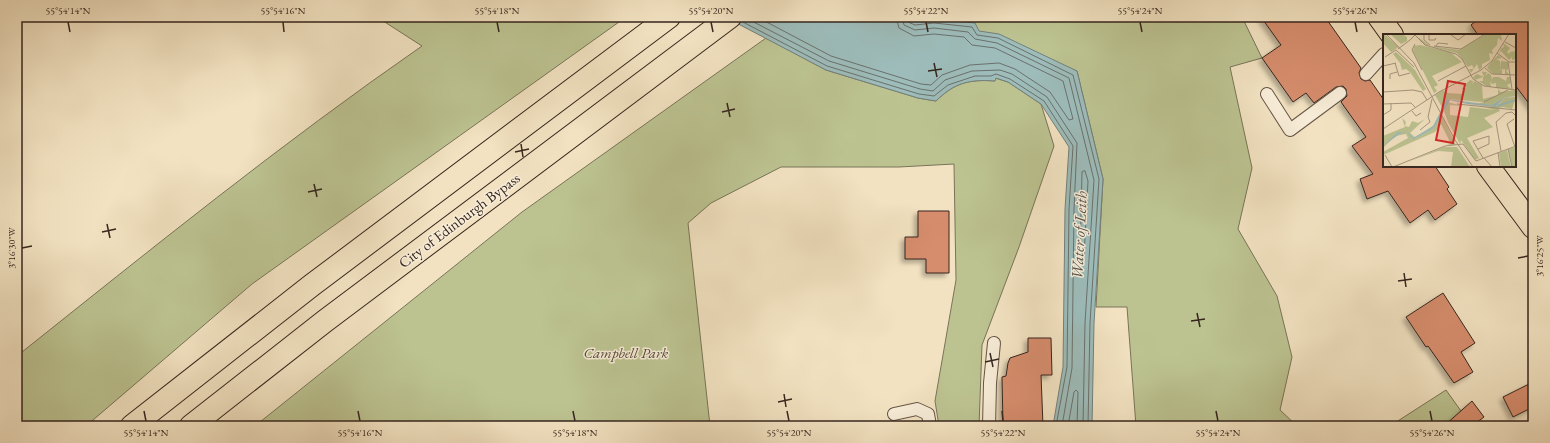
<svg xmlns="http://www.w3.org/2000/svg" width="1550" height="443" font-family="'EB Garamond',serif">
<defs>
<filter id="shadow"><feDropShadow dx="-3.5" dy="3.5" stdDeviation="2" flood-color="#0004"/></filter>
</defs>
<rect width="100%" height="100%" fill="#f2e2c1"/>
<filter id="stains"><feTurbulence type="fractalNoise" baseFrequency=".005" numOctaves="4"/><feColorMatrix values="0 0 0 0 .2 0 0 0 0 .09 0 0 0 0 .02 0 0 0 .5 -.17"/></filter>
<radialGradient id="worn" r=".72"><stop offset=".6" stop-color="#630" stop-opacity="0"/><stop offset="1" stop-color="#630" stop-opacity=".3"/></radialGradient>
<g fill="#bcc391" stroke="#797458">
<path d="M377,17H626L252,284L86,426H17V356C150,250 282,143 422,46Z"/>
<path d="M908,17H1242L1262,58L1230,67L1252,168L1238,229L1277,296L1292,357L1280,410L1297,426H1136L1127,307H1096L1103,179L1077,71L934,19L916,21Z"/>
<path d="M766,38L826,70L918,98L936,101C954,83 969,79 995,81V78L1008,82L1041,104L1054,146L1019,247L982,345L979,426H939L935,401L956,280L954,164L899,167H781L711,203L688,223L710,426H255L522,212Z"/>
<path d="M1446,390L1461,411L1446,426L1442,421L1437,426H1390Z"/>
</g>
<path fill="#9dbcba" stroke="#74807c" d="M725,17H908L916,21L934,19L975,23L979,31L999,34L1077,71L1103,179L1094,323L1092,426H1053L1063,367L1065,209L1069,147L1041,104L1008,82L996,78L995,81C969,79 954,83 936,101L918,98L826,70Z"/>
<g fill="none" stroke-linecap="round" stroke-linejoin="round">
<g stroke="#6a716c" stroke-width="1">
<path d="M744,17L829,61L920,89L933,91L945,80L972,71L1000,70L1012,74L1047,97L1077,143L1074,209L1072,368L1062,426"/>
<path d="M757,17L831,56L921,84L931,85L942,75L970,65L999,63L1015,69L1050,92L1069,120L1073,119L1063,81L995,48L972,45L964,37L934,34L914,36L899,28L896,17"/>
<path d="M902,17L904,25L915,30L934,28L968,32L975,39L997,43L1069,78L1094,180L1085,323L1083,426"/>
<path d="M907,17L908,22L915,25L934,23L972,27L977,35L998,38L1073,75L1099,179L1090,323L1088,426"/>
<path d="M741,21L827,66L919,94L934,96L948,85L975,76H991L996,74L1010,79L1044,101L1073,146L1069,209L1067,367L1056,426"/>
<path d="M1085,171L1088,181L1084,257L1082,259L1080,257L1082,172Z"/>
<path d="M1068,426L1074,392L1076,390L1078,392L1077,426"/>
</g>
</g>
<g fill="#d68d6d" stroke="#36261e" filter="url(#shadow)">
<path d="M1261,17H1325L1361,68L1359,73L1361,79L1365,81L1370,80L1384,100V166H1435L1449,187L1447,189L1457,204L1435,220L1428,210L1410,223L1388,191L1367,199L1360,179L1373,174L1352,146L1366,137L1341,102L1347,96L1346,89L1343,86L1336,87L1314,103L1306,93L1293,102L1262,58L1281,45Z"/>
<path d="M1481,17H1533V109L1515,85V35H1478L1471,25Z"/>
<path d="M918,211H949V273H926V259H905V237H918Z"/>
<path d="M1443,293L1475,343L1461,352L1473,372L1454,383L1428,346L1426,347L1406,317Z"/>
<path d="M1028,338H1051L1052,375H1041L1043,426H1003L1002,377L1006,376L1008,363L1010,358L1028,352Z"/>
<path d="M1533,382V407L1513,417L1503,397Z"/>
<path d="M1472,401L1484,417L1472,426H1444Z"/>
</g>
<g fill="none" stroke-linecap="round" stroke-linejoin="round">
<defs>
<g id="service">
<path d="M1366,74L1384,54"/>
<path d="M1267,94L1290,130L1340,93"/>
<path d="M894,414L917,409L928,414L930,426"/>
<path d="M989,426L990,383L994,343"/>
</g>
<g id="primary">
<path d="M1379,17L1392,35"/>
<path d="M1488,166L1533,227"/>
</g>
<g id="trunk">
<path d="M132,426L312,285L669,17"/>
<path d="M191,426L325,321L730,17"/>
</g>
</defs>
<use href="#service" stroke="#655547" stroke-width="14"/>
<use href="#primary" stroke="#36261e" stroke-width="24"/>
<use href="#trunk" stroke="#36261e" stroke-width="24"/>
<use href="#service" stroke="#f7ecd7" stroke-width="12"/>
<use href="#primary" stroke="#f2e2c1" stroke-width="22"/>
<use href="#trunk" stroke="#f2e2c1" stroke-width="22"/>
</g>
<path fill="none" stroke="#36261e" stroke-width="1.5" d="M68,22L70,32M283,22L284,32M497,22L499,32M711,22L713,32M926,22L928,32M1140,22L1142,32M1355,22L1357,32M934,63L937,77M928,71L942,69M727,103L730,117M722,112L735,109M521,144L523,157M515,152L529,149M314,184L317,197M308,192L322,189M107,224L110,238M102,232L116,229M22,248L32,246M1518,258L1528,256M1404,273L1406,287M1398,281L1412,279M1197,313L1200,327M1191,321L1205,319M990,353L993,367M985,362L999,359M784,394L786,407M778,402L792,399M144,411L146,421M358,411L360,421M573,411L575,421M787,411L789,421M1002,411L1003,421M1216,411L1218,421M1430,411L1432,421"/>
<g text-anchor="middle" dominant-baseline="central" stroke-width="3" stroke-linejoin="round" paint-order="stroke">
<g font-size="15" fill="#36261e" stroke="#f7ecd7">
<text transform="translate(459 220) rotate(-37)">City of Edinburgh Bypass</text>
</g>
<g font-size="15" font-style="italic" fill="#584d3b" stroke="#f7ecd7">
<text x="626" y="352">Campbell Park</text>
</g>
<g font-size="16" font-style="italic" fill="#55534d" stroke="#f7ecd7">
<text transform="translate(1079 235) rotate(-87)">Water of Leith</text>
</g>
</g>
<g transform="translate(1383 34)">
<rect width="133" height="133" fill="#f2e2c1"/>
<path d="M0,0H1L16,13L8,18L0,9ZM7,0H19L24,3V7L18,10ZM103,0H118L119,7L115,4L114,11L109,16L110,20L106,19L107,26L99,30V34L96,36L94,30L88,39L86,35H91L89,31L85,33L74,19L43,11L38,8L35,3L47,12L76,16ZM120,9L127,14L124,18L126,20L128,16L127,18L132,17L133,25L129,26V23L126,26L118,17L116,20L118,14L121,13ZM37,11L67,18L79,28L49,42L55,51L51,53L54,57L51,59L30,17L31,12ZM13,18L32,36L43,55L40,57L27,38L23,35L19,36L17,29L10,20ZM115,21L119,24L113,25L117,27L118,34V27L125,28V35L123,37L127,41H122V35L116,36H119V40H110L106,36L104,33ZM102,36L100,38H104L102,42L105,39L108,41L109,46L110,43H116L123,47L124,43H127L128,49L124,51L128,55L113,54V49L109,50L107,47L108,53L103,52L96,47H100V43L92,46L90,43L94,40L101,43L99,38ZM87,46L90,47L89,51L91,47L99,51L100,65L115,61V55L118,58L133,56V62L123,63L108,71L95,70L101,68L64,65L60,75L52,61L60,56L65,59L79,60L81,58L79,54H84L81,52ZM133,63L129,75L120,73L115,74L117,77L101,84L110,93L84,104L96,124L92,126L78,106L77,110L65,88L61,77L64,68L80,72L67,71V81L85,83L87,73L112,76L101,73L114,72L122,64ZM58,80L73,111H63L68,110L58,90L52,98L0,121V118L25,104L23,100L12,102L0,114V102L22,93L19,84L23,88L22,92L26,93L29,87L35,89L42,85L27,99L33,104L54,89ZM61,113H74L87,133H68L70,118L55,117L24,128ZM133,113V133H129L125,115ZM124,116L128,133H118L116,119Z" fill="#bcc391"/>
<path d="M133,62L122,64L112,73L84,70L67,66L53,91L48,96L31,105L28,104L25,99H18L0,112L15,98L26,99L30,104L50,92L64,65L108,71L123,63Z" fill="#9dbcba"/>
<path fill="none" stroke="#9dbcba" stroke-width="2" d="M114,72L133,66"/>
<path fill="none" stroke="#a79780" stroke-width="1" d="M3,0L31,29L72,106L90,133M41,0V6L47,11M46,0V6H52L53,4M67,0L75,6L83,0M27,6L32,1L42,11L73,20L79,25L90,45L101,52L133,56M122,8L133,14M32,10L29,16L39,36M51,12L78,15L102,0M53,12L55,9L65,10M15,15L27,6M13,16L31,33M114,19L126,28H133M2,23L13,16M125,28L129,55M12,29L16,42L27,39M0,32L13,29M102,34L109,40L133,41M7,45V40L14,38M55,47L83,32M0,58L30,56L39,58L44,66M101,68L125,56M0,70L28,69L33,74M74,70L133,76M29,77L33,82L38,79M0,81L8,76V69M131,85L124,90L132,113M0,95L56,58L98,36L109,27L126,0M37,96L47,88L45,83L49,65M95,115L106,110V102L90,107L100,124M125,115L129,133M118,117L113,88L123,79L129,78L133,82M115,118L117,133M2,121L9,133M101,124L109,133M10,133L62,112L80,110L93,127L133,112"/>
<path fill="#d62828" fill-opacity="0.15" stroke="#d62828" stroke-width="2" d="M65,47L82,50L70,109L53,106Z"/>
<rect width="133" height="133" fill="none" stroke="#36261e" stroke-width="2"/>
</g>
<rect width="1550" height="443" fill="none" stroke="#f2e2c1" stroke-width="44"/>
<rect x="22" y="22" width="1506" height="399" fill="none" stroke="#36261e" stroke-width="1.5"/>
<g font-size="10" text-anchor="middle" fill="#36261e">
<text x="68" y="14">55°54'14"N</text>
<text x="283" y="14">55°54'16"N</text>
<text x="497" y="14">55°54'18"N</text>
<text x="711" y="14">55°54'20"N</text>
<text x="926" y="14">55°54'22"N</text>
<text x="1140" y="14">55°54'24"N</text>
<text x="1355" y="14">55°54'26"N</text>
<text transform="translate(11 248) rotate(-90)" y="4">3°16'30"W</text>
<text transform="translate(1539 256) rotate(-90)" y="4">3°16'25"W</text>
<text x="146" y="436">55°54'14"N</text>
<text x="360" y="436">55°54'16"N</text>
<text x="575" y="436">55°54'18"N</text>
<text x="789" y="436">55°54'20"N</text>
<text x="1003" y="436">55°54'22"N</text>
<text x="1218" y="436">55°54'24"N</text>
<text x="1432" y="436">55°54'26"N</text>
</g>
<rect width="100%" height="100%" filter="url(#stains)"/>
<rect width="100%" height="100%" fill="url(#worn)"/>
</svg>
